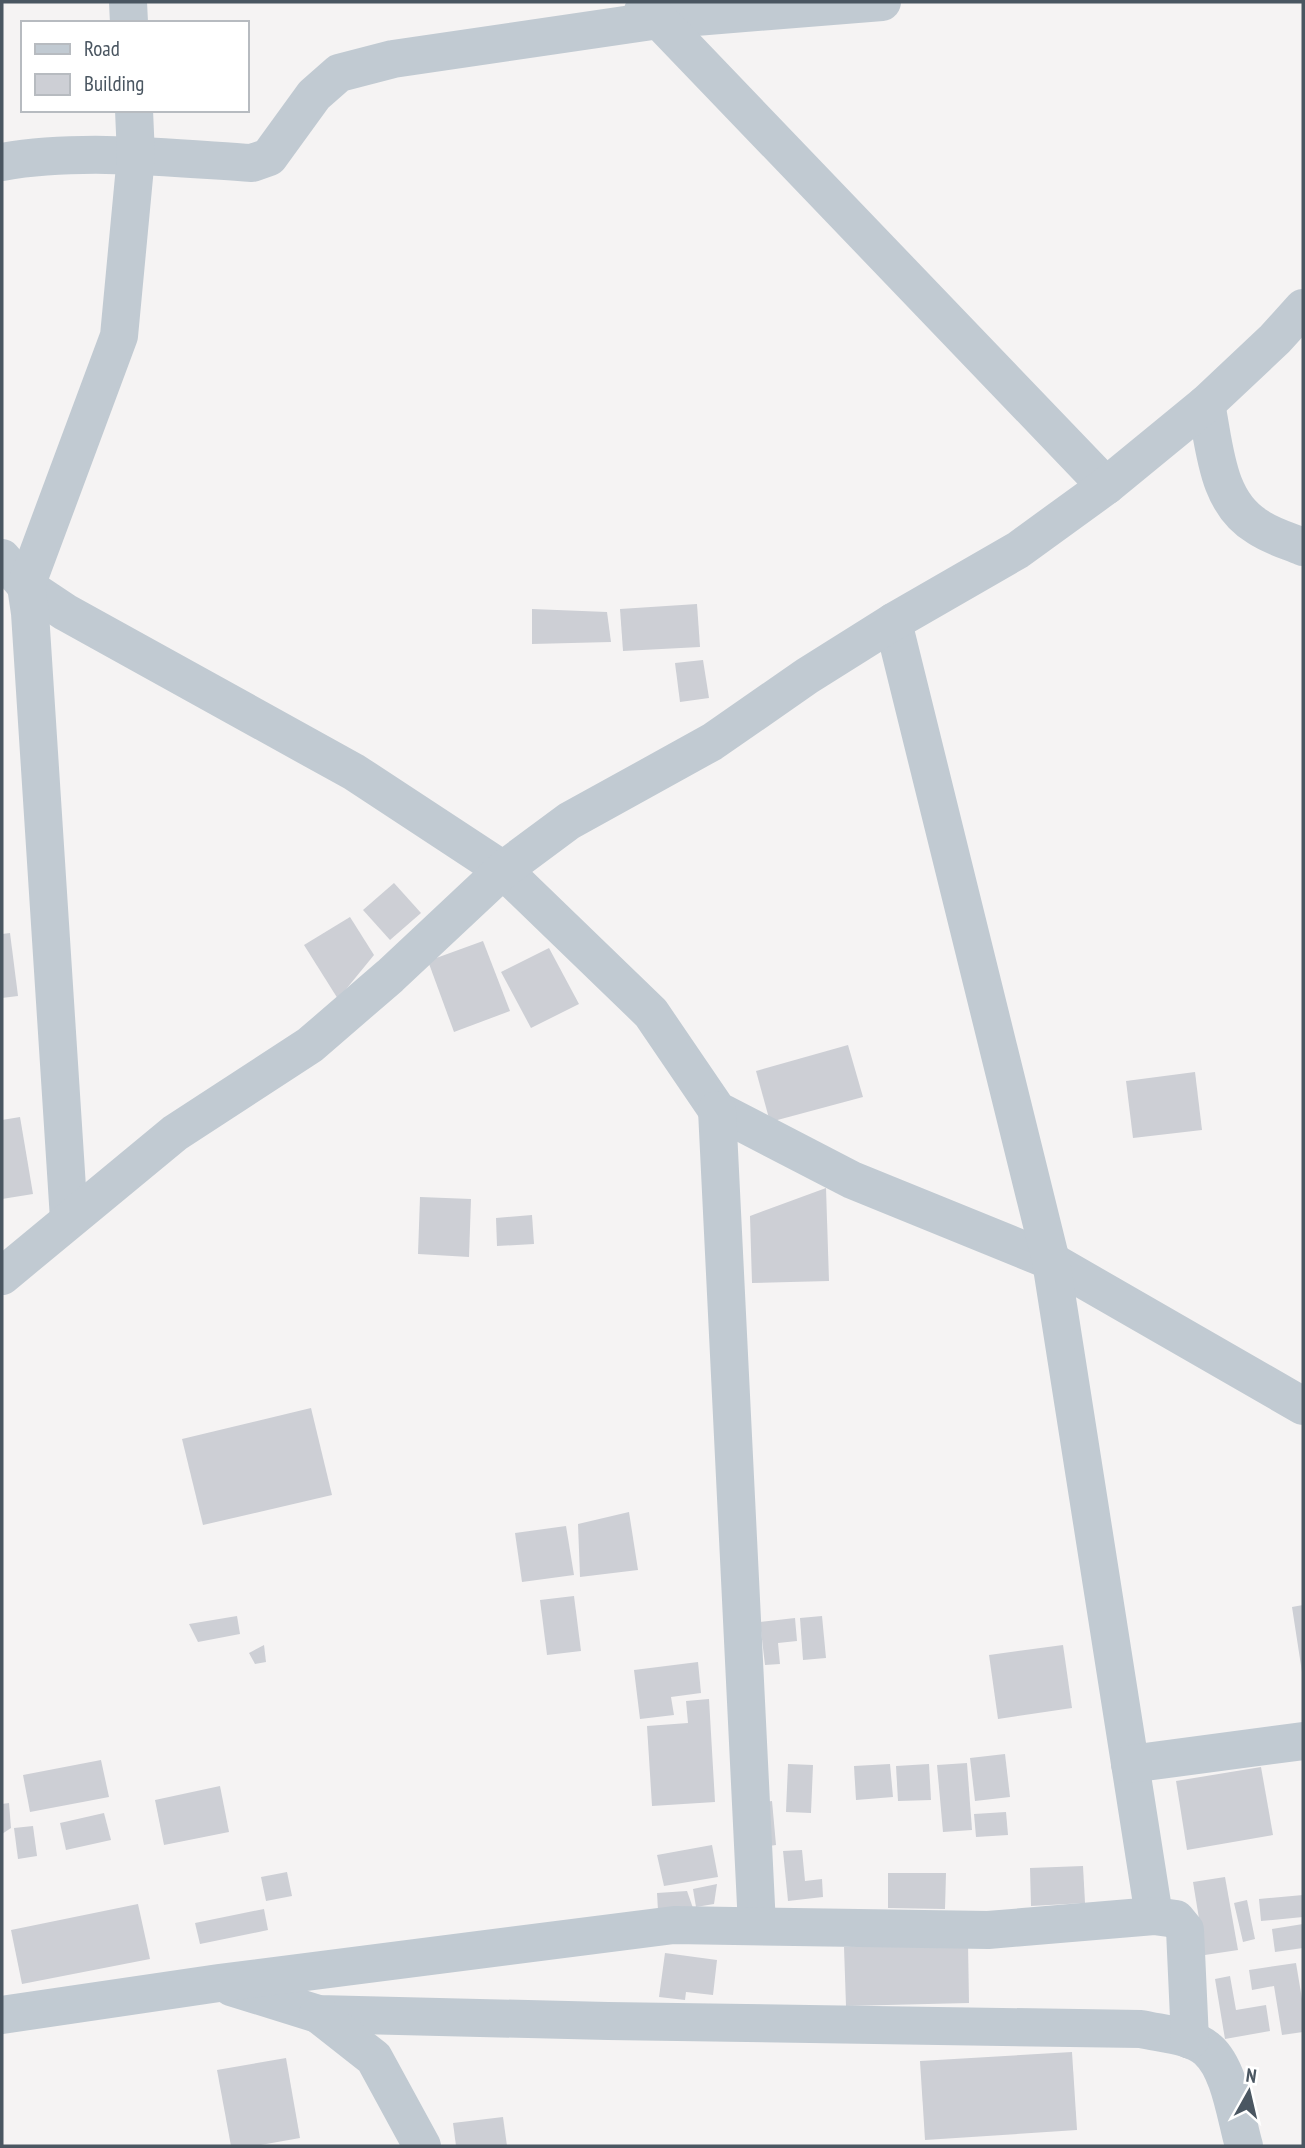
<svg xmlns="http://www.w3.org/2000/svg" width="1305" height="2148" font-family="'PT Sans Narrow',sans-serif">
<rect width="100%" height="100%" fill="#f5f3f3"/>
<g fill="#cdcfd5">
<path d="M697,604L700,647L623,651L620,609Z"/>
<path d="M532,609L607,612L611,642L532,644Z"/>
<path d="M703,660L709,698L680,702L675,663Z"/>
<path d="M394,883L421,913L390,940L363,910Z"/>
<path d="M350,917L374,955L338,999L304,945Z"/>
<path d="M10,933L18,996L2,998V934Z"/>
<path d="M483,941L510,1011L454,1032L428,961Z"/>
<path d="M549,948L579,1004L531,1028L501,972Z"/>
<path d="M848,1045L863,1097L770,1122L756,1071Z"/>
<path d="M1195,1072L1202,1130L1133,1138L1126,1081Z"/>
<path d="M20,1117L33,1194L2,1199V1120Z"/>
<path d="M826,1188L829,1281L752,1283L750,1216Z"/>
<path d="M420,1197L471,1199L469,1257L418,1254Z"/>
<path d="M532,1215L534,1244L497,1246L496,1218Z"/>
<path d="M311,1408L332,1495L203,1525L182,1439Z"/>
<path d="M629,1512L638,1570L580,1577L578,1524Z"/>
<path d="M566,1526L574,1575L522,1582L515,1533Z"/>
<path d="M574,1596L581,1651L547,1655L540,1600Z"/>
<path d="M1303,1605V1672H1302L1292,1607Z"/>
<path d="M237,1616L240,1634L198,1642L189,1624Z"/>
<path d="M822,1616L826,1658L803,1660L800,1618Z"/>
<path d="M795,1618L797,1641L778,1643L780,1664L765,1665L760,1622Z"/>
<path d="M264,1645L266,1662L255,1664L249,1653Z"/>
<path d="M1063,1645L1072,1708L998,1719L989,1655Z"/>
<path d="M698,1662L701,1693L671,1697L674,1715L640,1719L634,1670Z"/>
<path d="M709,1699L715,1802L652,1806L647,1726L688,1723L686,1701Z"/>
<path d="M1005,1754L1010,1797L975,1801L970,1758Z"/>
<path d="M101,1760L109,1797L30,1812L23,1775Z"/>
<path d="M967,1763L972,1830L943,1832L937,1765Z"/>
<path d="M788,1764L813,1765L811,1813L786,1812Z"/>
<path d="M890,1764L893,1797L856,1800L854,1766Z"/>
<path d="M929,1764L931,1800L898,1801L896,1766Z"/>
<path d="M1261,1767L1273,1835L1187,1850L1176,1781Z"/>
<path d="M220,1786L229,1832L164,1845L155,1800Z"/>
<path d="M772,1801L776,1845L762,1847L758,1803Z"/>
<path d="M9,1803L11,1828L2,1834V1804Z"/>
<path d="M1006,1812L1008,1835L976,1837L974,1814Z"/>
<path d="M104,1813L111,1840L66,1850L60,1823Z"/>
<path d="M33,1826L37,1856L18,1859L14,1828Z"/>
<path d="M712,1845L718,1877L664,1886L657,1855Z"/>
<path d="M802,1850L805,1881L822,1879L823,1897L788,1901L783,1851Z"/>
<path d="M1083,1866L1085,1903L1031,1906L1030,1868Z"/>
<path d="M287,1872L292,1896L266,1901L261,1877Z"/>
<path d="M888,1873H946L945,1909L888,1908Z"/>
<path d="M1225,1877L1238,1950L1205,1955L1193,1882Z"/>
<path d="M717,1884L714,1904L696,1907L693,1889Z"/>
<path d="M687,1891L693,1908L658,1910L657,1893Z"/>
<path d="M1303,1895V1917L1261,1921L1259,1899Z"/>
<path d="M1247,1900L1255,1939L1243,1942L1234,1903Z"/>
<path d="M138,1904L150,1959L22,1984L11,1930Z"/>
<path d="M264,1909L268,1930L200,1944L195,1923Z"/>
<path d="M1303,1924V1948L1275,1952L1272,1929Z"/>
<path d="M968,1943L969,2003L846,2006L844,1947Z"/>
<path d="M665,1953L717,1960L713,1995L686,1992L685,2000L659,1997Z"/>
<path d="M1296,1963L1303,2005V2032L1282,2035L1274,1986L1252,1990L1249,1970Z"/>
<path d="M1230,1976L1236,2010L1266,2005L1270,2031L1225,2039L1215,1979Z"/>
<path d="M1072,2052L1077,2130L925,2140L920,2061Z"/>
<path d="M286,2058L300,2138L255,2146H231L217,2070Z"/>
<path d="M503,2117L507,2146H456L453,2123Z"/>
</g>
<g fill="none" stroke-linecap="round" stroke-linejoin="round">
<g stroke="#c1cad2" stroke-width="38">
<path d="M128,2L129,23"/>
<path d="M643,11L659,20L882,2"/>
<path d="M2,162C81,148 171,158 252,163L269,157L314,95L339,73L393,59L659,20L1106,486"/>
<path d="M1206,404C1215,447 1216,502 1258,527C1271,536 1289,541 1303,547"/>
<path d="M2,558L26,586L65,612L354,772L503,870L651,1013L717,1110L852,1180L1051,1261L1303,1406"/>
<path d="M893,622L1051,1261L1154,1916"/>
<path d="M717,1110L757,1926"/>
<path d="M69,1219L30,613L26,586L119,336L136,156L134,110"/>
<path d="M2,1276L175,1133L310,1045L390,976L503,870L569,821L712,742L807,676L893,622L1018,550L1106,486L1206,404L1275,339L1303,308"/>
<path d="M1130,1764L1303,1741"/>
<path d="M231,1987L318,2014L608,2021L1141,2029C1162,2034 1192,2035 1208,2050C1230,2069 1236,2119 1244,2146"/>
<path d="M318,2014L374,2058L422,2146"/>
<path d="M2,2015L219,1983L674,1925L988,1930L1154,1916L1176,1919L1185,1930L1190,2040"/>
</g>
</g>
<rect width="1305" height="2148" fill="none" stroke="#4a5661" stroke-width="7"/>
<rect x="21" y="21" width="228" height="91" fill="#ffffff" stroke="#b7bbc0" stroke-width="2"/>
<rect x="35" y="44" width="35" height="10" fill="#c1cad2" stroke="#b7bbc0" stroke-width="2"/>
<text x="84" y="56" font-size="21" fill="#4a5661">Road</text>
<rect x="35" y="74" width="35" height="21" fill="#cdcfd5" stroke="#b7bbc0" stroke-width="2"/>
<text x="84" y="91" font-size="21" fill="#4a5661">Building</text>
<g transform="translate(1249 2092) rotate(8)" stroke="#ffffff" stroke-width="5" paint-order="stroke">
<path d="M0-5L12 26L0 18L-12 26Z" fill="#4a5661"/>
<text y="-10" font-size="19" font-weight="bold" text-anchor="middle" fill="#4a5661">N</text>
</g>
</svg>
